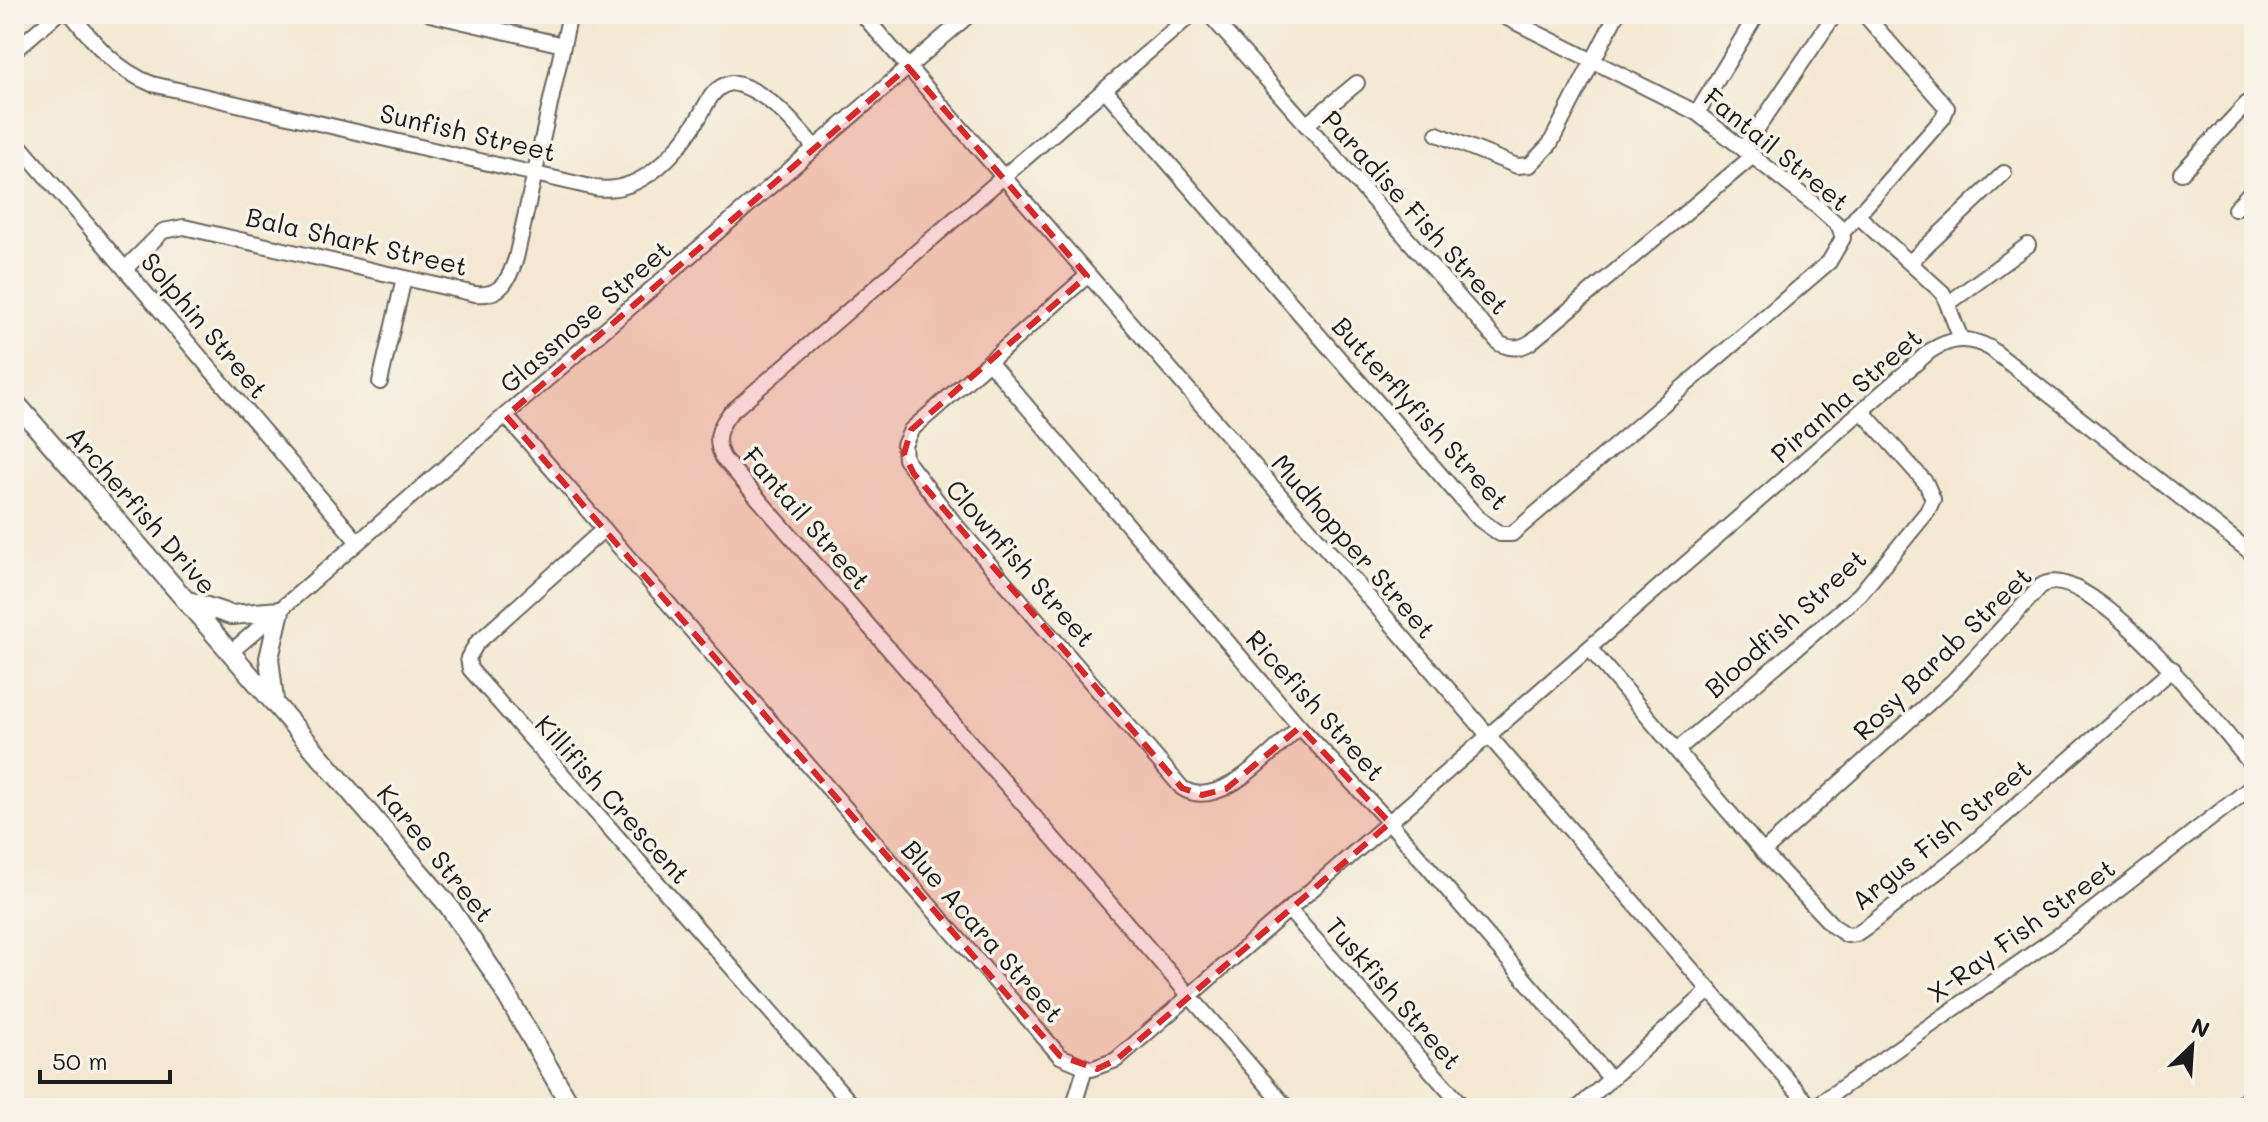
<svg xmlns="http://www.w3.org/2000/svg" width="2268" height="1122" font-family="Mali,sans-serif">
<rect width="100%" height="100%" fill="#f7f3e8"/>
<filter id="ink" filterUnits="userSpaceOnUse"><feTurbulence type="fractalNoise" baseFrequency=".0125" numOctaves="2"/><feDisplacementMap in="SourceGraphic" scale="16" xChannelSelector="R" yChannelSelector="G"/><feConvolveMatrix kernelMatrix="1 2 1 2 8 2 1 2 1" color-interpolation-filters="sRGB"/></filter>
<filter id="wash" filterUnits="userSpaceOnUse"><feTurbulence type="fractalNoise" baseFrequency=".006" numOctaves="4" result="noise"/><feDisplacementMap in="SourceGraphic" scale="32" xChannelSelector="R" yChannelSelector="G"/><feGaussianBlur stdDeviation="1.8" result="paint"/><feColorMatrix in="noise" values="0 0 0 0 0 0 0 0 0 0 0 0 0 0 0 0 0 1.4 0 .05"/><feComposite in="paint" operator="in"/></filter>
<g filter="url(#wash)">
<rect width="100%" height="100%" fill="#f4e8d2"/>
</g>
<g filter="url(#ink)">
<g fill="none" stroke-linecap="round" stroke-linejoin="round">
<defs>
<path id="service" d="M833,1108L846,1097"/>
<g id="minor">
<path d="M71,14C95,44 116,70 152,84L595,188C640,195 676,155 698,119C707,104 712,87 731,83C764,87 795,124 815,148"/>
<path d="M430,14L563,45"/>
<path d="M862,14L1812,1108"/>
<path d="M1192,14L730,413C718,428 714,440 723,458L1287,1108"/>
<path d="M1209,14L1500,344C1512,349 1520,349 1531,342L1753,156"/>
<path d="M14,51L57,14"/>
<path d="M1105,90L1479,519L1500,534H1512L1829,262L1843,238L1839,226L1819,208L1697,113L1499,14"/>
<path d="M1697,113L1757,14"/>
<path d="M1306,125L1357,83"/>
<path d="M1437,134L1517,166L1530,165L1550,144L1617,14"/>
<path d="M14,139L358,542"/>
<path d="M1744,148L1835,14"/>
<path d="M2181,173L2254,96"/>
<path d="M2235,209L2254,188"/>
<path d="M1857,215L1943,293L1961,339"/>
<path d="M1842,233L1943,118L1947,108L1864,14"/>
<path d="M1911,261L2004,173"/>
<path d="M125,269L163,231L184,227L475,294C501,297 509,280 516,258L570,14"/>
<path d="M1087,276L911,430L904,445L905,459L955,524L1182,788C1220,813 1271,750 1300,727"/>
<path d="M1949,303L2028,245"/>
<path d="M989,362L1300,727L1390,823L1610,1078"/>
<path d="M380,382L404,278"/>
<path d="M506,416L1060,1056L1091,1069L1116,1060L1930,351C1951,338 1968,336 1990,348L2254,555"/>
<path d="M604,529L477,643L468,658L470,669L855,1108"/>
<path d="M1590,649L1763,852L1833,926L1847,935L1856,934L1869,925L1964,851L2173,669"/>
<path d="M231,652L970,14"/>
<path d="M1677,750L1860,594L1927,512L1933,499L1926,483L1862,411"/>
<path d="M1763,852L1952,682L2041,586C2087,554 2226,733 2254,768"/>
<path d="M1289,910L1464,1108"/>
<path d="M1073,1108L1085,1069"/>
<path d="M1578,1108L1710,990"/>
<path d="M1813,1108L2076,923L2254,785"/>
</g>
<g id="tertiary">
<path d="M14,401L448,905L492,970L572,1108"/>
<path d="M192,602L231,615L280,611L269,658L274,700"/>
<path d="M2238,1108L2254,1096"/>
</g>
</defs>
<use href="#service" stroke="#68635c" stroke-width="11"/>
<use href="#minor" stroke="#68635c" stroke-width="18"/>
<use href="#tertiary" stroke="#68635c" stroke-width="22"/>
<use href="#service" stroke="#fff" stroke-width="7"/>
<use href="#minor" stroke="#fff" stroke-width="14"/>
<use href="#tertiary" stroke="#fff" stroke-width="18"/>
</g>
</g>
<path fill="#d62828" fill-opacity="0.2" stroke="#d62828" stroke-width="6" stroke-dasharray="16 10" stroke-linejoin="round" d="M908,67L1087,276L911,430L904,454L914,474L1182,788L1202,795L1226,789L1300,727L1390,823L1116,1060L1097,1069L1060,1056L506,416Z"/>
<g text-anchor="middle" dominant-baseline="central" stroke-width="7" stroke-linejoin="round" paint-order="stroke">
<g font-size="26" fill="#1c1c1c" stroke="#f7f3e8">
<text transform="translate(468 132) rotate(13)">Sunfish Street</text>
<text transform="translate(1777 149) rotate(39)">Fantail Street</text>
<text transform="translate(1416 212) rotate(48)">Paradise Fish Street</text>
<text transform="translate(357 241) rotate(13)">Bala Shark Street</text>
<text transform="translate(585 316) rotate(-41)">Glassnose Street</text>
<text transform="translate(205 325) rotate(50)">Solphin Street</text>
<text transform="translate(1846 395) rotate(-41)">Piranha Street</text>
<text transform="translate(1421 413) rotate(48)">Butterflyfish Street</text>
<text transform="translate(142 510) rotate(49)">Archerfish Drive</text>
<text transform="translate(807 518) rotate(49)">Fantail Street</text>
<text transform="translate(1354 546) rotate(49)">Mudhopper Street</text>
<text transform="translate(1021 563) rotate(49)">Clownfish Street</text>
<text transform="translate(1785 623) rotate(-42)">Bloodfish Street</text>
<text transform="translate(1942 653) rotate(-44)">Rosy Barab Street</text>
<text transform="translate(1316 705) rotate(48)">Ricefish Street</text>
<text transform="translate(613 799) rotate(48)">Killifish Crescent</text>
<text transform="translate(1941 834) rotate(-39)">Argus Fish Street</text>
<text transform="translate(436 853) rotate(51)">Karee Street</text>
<text transform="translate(2021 930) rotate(-36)">X-Ray Fish Street</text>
<text transform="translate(983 931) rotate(49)">Blue Acara Street</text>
<text transform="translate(1394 993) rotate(49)">Tuskfish Street</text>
</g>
</g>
<rect width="2268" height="1122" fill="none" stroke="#f7f3e8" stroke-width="48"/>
<g transform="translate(2192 1046) rotate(25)" stroke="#f7f3e8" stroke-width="6" paint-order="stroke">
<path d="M0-6L14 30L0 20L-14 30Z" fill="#1c1c1c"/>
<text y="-12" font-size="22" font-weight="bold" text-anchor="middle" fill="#1c1c1c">N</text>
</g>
<path d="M40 1070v12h130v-12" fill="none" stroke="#1c1c1c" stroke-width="4"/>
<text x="52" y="1070" font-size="24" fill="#1c1c1c" stroke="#f7f3e8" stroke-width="6" paint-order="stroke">50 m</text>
</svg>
